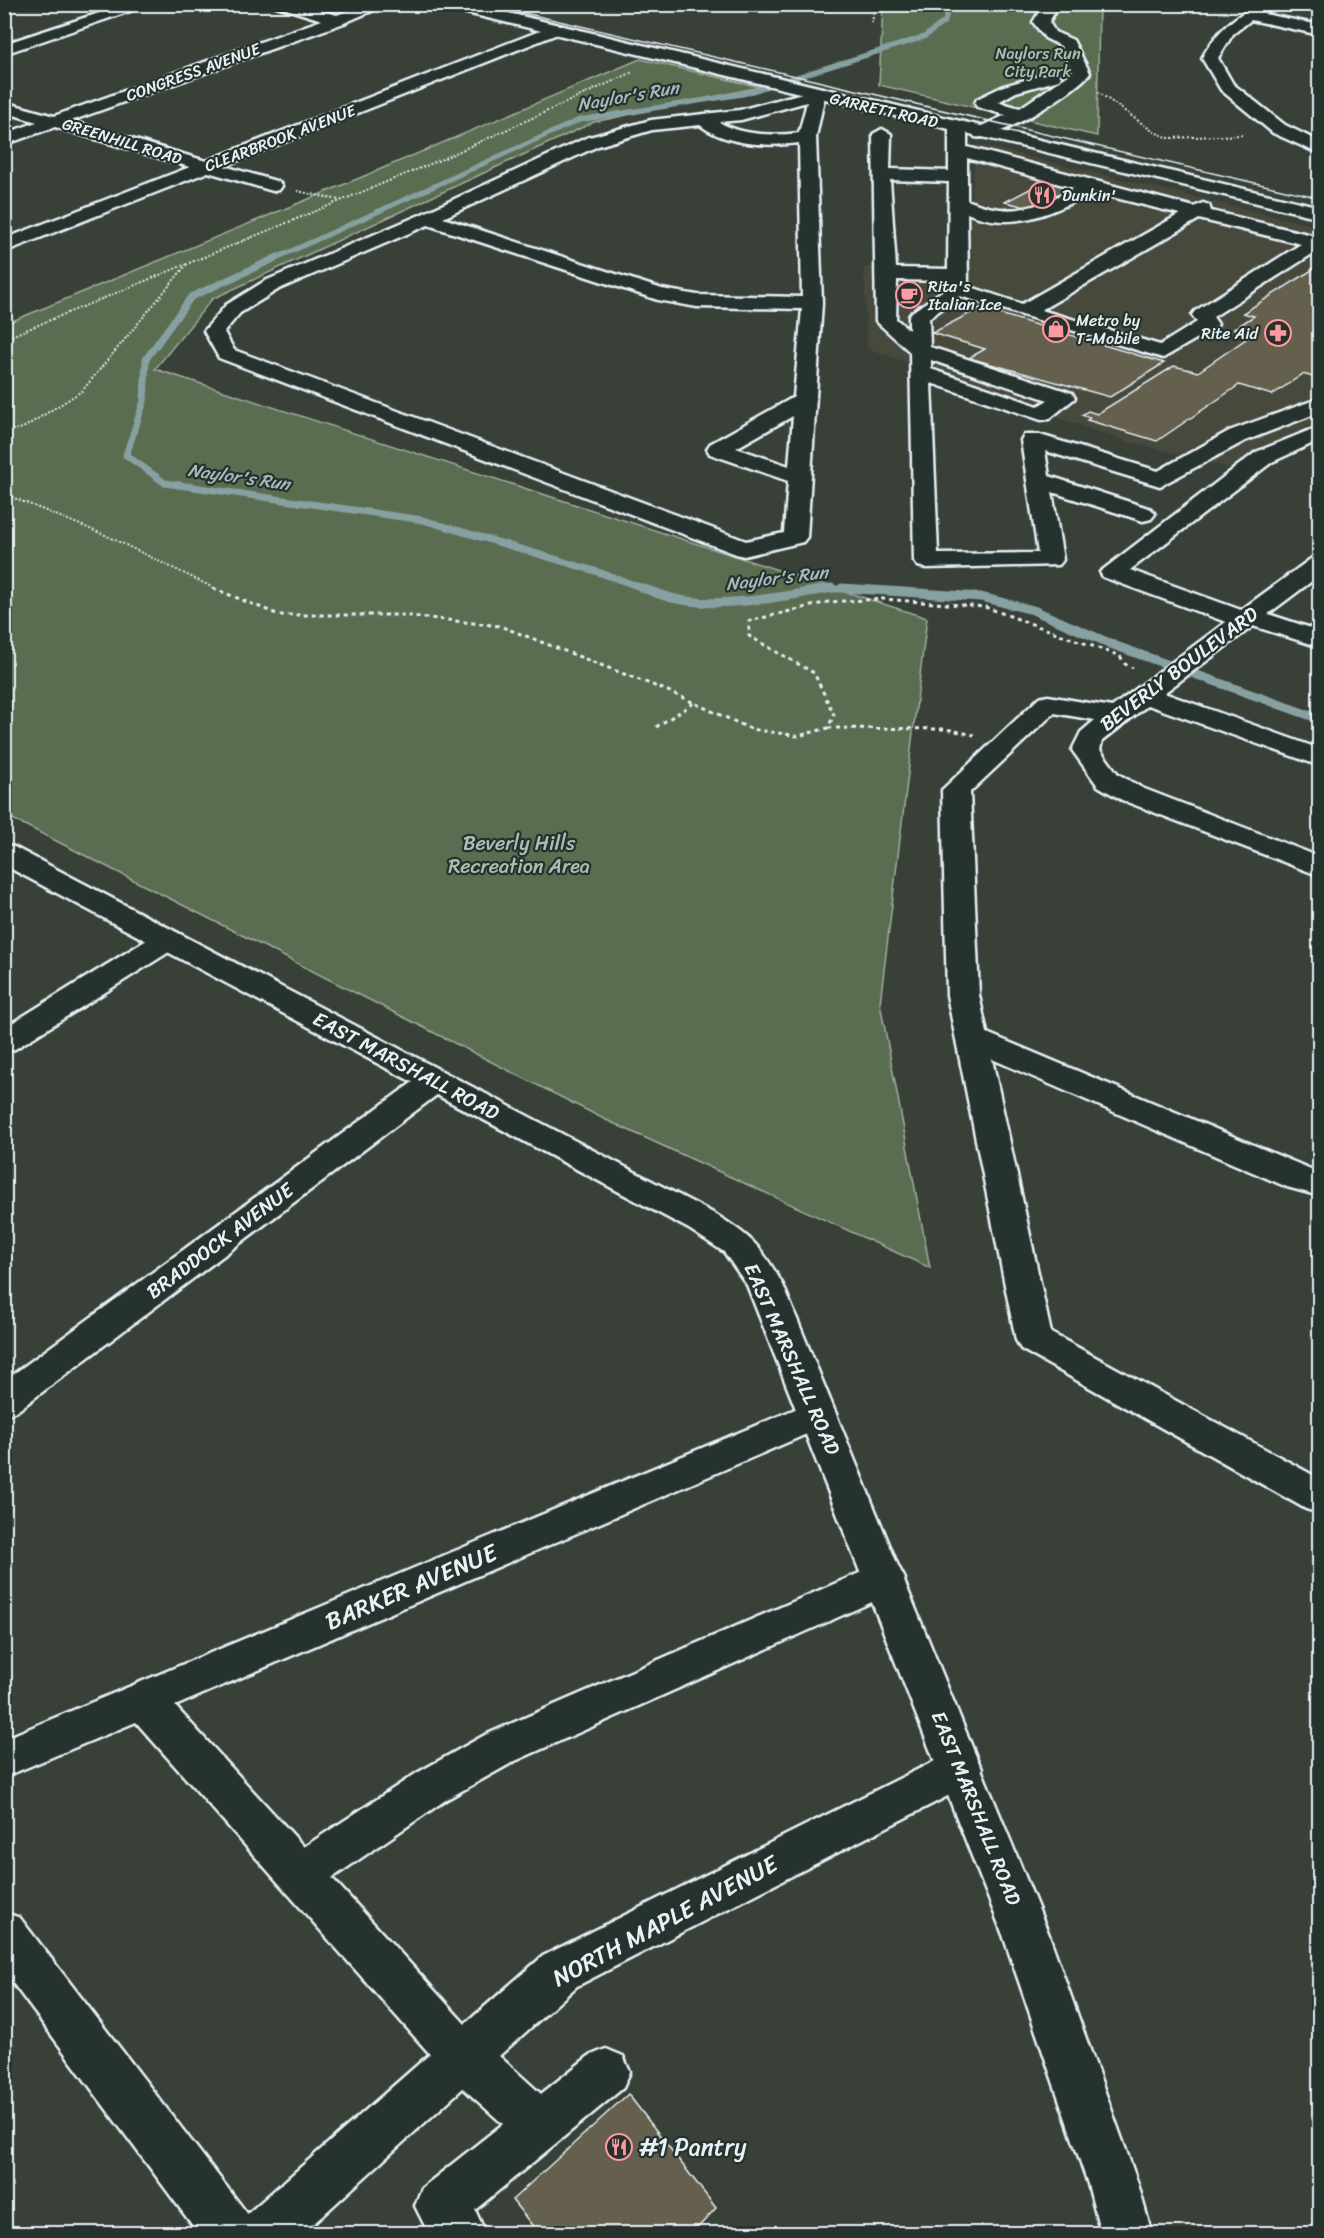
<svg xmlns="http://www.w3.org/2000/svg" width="1324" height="2238" font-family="Sriracha,sans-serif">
<rect width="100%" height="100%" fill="#394037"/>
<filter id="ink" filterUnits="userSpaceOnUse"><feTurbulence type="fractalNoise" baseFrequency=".0167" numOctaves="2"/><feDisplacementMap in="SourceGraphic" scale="12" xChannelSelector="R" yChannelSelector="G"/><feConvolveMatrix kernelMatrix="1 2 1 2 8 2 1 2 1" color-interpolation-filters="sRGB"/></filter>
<g filter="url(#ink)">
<g fill="#464a3e">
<path d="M628,5H787L778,15Z"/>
<path d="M976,144L1319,227V420L1231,468L1118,439L867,348L864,267L965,266Z"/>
</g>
<g fill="#5a6d51" stroke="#a1afa4" stroke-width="1.5">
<path d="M883,5H1104L1099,6L1097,136L879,85Z"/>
<path d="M640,59L760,87L594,122L212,299L155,369L927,618L880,1003L930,1268L604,1119L5,815V324L362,177Z"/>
</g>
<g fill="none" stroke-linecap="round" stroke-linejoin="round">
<path stroke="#87a1a2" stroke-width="5" d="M274,259L579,120L743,94L924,37L945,21L949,4"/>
<g stroke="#87a1a2" stroke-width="7">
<path d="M278,257L191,297L146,359L144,401L126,455L165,483L423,520L595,571L646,589"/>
<path d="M824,589H864"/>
</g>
<g stroke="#87a1a2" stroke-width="9">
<path d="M642,588C652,591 662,596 672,598C716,610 787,596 832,588"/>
<path d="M842,588L981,597L1033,610L1116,646L1320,719"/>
</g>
</g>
<g fill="#65604e" stroke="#e8f1f8" stroke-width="1.5">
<path d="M1047,180L1077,189L1038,210L1005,202Z"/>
<path d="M1320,265V379L1303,374L1272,395L1239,385L1157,441L1087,420L1090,418L1082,415L1088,411L1097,414L1174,366L1198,372L1253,334L1234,329L1254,316L1243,313Z"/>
<path d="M980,308L1164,363L1110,397L969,358L985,349L932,333Z"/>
<path d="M628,2094L716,2208L692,2234H539L512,2200Z"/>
</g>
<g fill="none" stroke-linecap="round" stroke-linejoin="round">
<defs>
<g id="minor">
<path d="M127,4H151L4,54V44Z"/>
<path d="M270,4H297L337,15L365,4H388L344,23L71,121L206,161L550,27L555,25L563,30L560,33L224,166L279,182L282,186L279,190L273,191L208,172L4,252V239L190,167L55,127L4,145V134L37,122L4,112V102L54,116L322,20Z"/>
<path d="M1044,4H1059L1049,22L1055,32L1073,40L1090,73C1077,91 995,142 975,137L972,133L975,129L1006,115L977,107L975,103L977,99L1004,86L1053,72L1059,74L1061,77L1059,80L1016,92L998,102L1020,108L1073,72L1061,46L1045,38L1033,22Z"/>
<path d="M1259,4H1279L1264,14L1320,25V35L1251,20L1233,34L1218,58L1233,84L1285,125L1320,142V154L1273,133L1221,90L1202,58C1216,32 1233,17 1259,4Z"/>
<path d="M817,89L825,94L816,137L822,303L807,537L803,542L744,556L736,554L219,358L204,331L226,305L265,281L420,215L586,138L651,120L740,110ZM807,102L799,133C774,136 743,136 719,122L741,120ZM700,125C726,145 767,147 799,143L802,297L697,295L662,289L443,218L598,146L652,130ZM428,225L658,300L697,307L802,309L794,397L710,444L707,449L710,454L788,481L784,533L746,541L234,350L224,332L240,313L279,289ZM793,416L789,466L736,448Z"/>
<path d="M958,123L967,128V147L1194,207L1203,203L1209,205L1211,211L1320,237V249L1213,317L1218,324L1215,328L1163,358L960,296L929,318L930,347L1072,393L1075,398L1049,419L1041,420L931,383L938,554L1038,553L1021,440L1024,435H1040L1158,471L1229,431L1320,398V412L1245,441L1160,486L1045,451L1049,476L1151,509L1155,514L1151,519L1143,521L1052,492L1063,560L1059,565L926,568L918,566L914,561L910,352L876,321L873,134L882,129L891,134L890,169L949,171V128ZM967,158L1074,188C1034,209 1011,218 967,200ZM890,180L949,182L948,269L896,268ZM1092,192L1180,214L1022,304L968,286L967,213C1012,232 1052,214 1092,192ZM1199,219L1301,244L1195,311L1192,315L1197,322L1160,345L1041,310ZM897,280L948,281V287L912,312L909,316V330L896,319ZM931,360L1048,400L1038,406L931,369Z"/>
<path d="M1320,426V440L1272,462L1130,570L1241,610L1312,558L1320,556V575L1268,614L1320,631V647L1253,626L1164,693L1320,749V766L1148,705L1102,741L1100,750L1118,774L1142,788L1320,857V876L1122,800L1098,786L1072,750L1081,732L1095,720L1054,713L970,792L979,995L987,1033L1320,1173V1196L1287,1187L992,1059L1051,1333L1320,1479V1513L1306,1509L1021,1349L1016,1340L947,995L942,790L1039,698L1048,696L1112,707L1226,622L1103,577L1100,572L1256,452Z"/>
<path d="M166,932L177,935L181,941L177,947L15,1049L4,1052V1028L155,935Z"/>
<path d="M435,1071L446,1074L451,1081L446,1088L17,1411L4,1415V1381L424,1074Z"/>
<path d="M817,1400L830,1404L836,1414L830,1424L175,1706L304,1847L417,1773L485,1735L871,1568L885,1563L899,1568L905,1579L899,1590L515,1761L447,1799L332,1878L465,2024L543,1956L945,1756L960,1750L975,1756L982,1769L975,1782L577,1986L499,2056L541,2094L589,2056L606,2049L623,2056L630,2072L623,2088L475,2210L486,2234H429L415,2206L422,2188L503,2124L463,2088L302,2234H238L245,2216L430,2054L136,1722L4,1777V1739Z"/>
</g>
<g id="major">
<path d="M443,4H471L1320,207V218L450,9Z"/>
<path d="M4,845L14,847L713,1213C752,1237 760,1245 783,1285L1049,1935L1138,2184L1152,2234H1101L1088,2184L1003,1935L747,1285L724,1252L689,1229L4,865Z"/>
<path d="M4,1912L20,1918L249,2216L256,2234H199L4,1971Z"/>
</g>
</defs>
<use href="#minor" stroke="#e8f1f8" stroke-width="5"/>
<use href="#major" stroke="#e8f1f8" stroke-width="5"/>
<g stroke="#e8f1f8" stroke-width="2" stroke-dasharray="2 2" stroke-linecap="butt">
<path d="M872,23L875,4"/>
<path d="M1098,92L1154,132L1169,138L1244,135"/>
<path d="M297,191L339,200"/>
<path d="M4,339L440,160L633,72"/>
<path d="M4,432L23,428L82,391L188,263"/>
<path d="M4,494L105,535L216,589"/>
</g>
<g stroke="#e8f1f8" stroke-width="3" stroke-dasharray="4 4" stroke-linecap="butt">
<path d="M213,588L279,615H402L500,626L668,691L751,729L798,736L828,728L834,715L814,673L749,636V621L828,602L883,599L985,607L1120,656L1125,664L1133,668"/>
<path d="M656,727L694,703"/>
<path d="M828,728L946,729L974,735"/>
</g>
<use href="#minor" fill="#26332d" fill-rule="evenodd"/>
<use href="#major" fill="#26332d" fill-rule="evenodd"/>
<path stroke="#e8f1f8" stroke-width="1.5" d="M486,4L1320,198"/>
</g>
</g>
<defs>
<symbol id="restaurant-ring" viewBox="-11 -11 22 22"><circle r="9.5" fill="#26332d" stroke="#ff9aa2" stroke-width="1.5"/><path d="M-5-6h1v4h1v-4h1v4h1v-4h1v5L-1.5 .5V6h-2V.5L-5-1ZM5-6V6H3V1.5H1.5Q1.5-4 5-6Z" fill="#ff9aa2"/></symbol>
<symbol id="cafe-ring" viewBox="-11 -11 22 22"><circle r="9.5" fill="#26332d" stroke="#ff9aa2" stroke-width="1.5"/><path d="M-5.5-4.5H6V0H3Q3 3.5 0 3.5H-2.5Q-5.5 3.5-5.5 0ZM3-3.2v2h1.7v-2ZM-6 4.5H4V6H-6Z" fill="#ff9aa2"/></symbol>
<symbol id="shop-ring" viewBox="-11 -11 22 22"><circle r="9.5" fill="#26332d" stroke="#ff9aa2" stroke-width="1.5"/><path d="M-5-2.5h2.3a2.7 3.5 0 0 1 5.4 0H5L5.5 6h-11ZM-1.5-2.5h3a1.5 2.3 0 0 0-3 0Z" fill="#ff9aa2"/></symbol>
<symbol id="pharmacy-ring" viewBox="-11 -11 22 22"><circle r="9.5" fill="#26332d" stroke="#ff9aa2" stroke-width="1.5"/><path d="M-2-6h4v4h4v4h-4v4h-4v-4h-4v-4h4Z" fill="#ff9aa2"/></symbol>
</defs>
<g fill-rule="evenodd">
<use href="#restaurant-ring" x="1027" y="180" width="30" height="30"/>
<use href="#cafe-ring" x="894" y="280" width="30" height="30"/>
<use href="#shop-ring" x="1041" y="314" width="30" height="30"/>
<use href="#pharmacy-ring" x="1263" y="318" width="30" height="30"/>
<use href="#restaurant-ring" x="604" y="2132" width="30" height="30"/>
</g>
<g text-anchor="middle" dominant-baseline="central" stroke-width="4.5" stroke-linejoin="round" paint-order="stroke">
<g font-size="16" fill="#afbcb5" stroke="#26332d">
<text x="1038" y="53">Naylors Run<tspan x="1038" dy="18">City Park</tspan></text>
</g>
<g font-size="16" fill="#e8f1f8" stroke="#26332d">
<text transform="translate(193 72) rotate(-20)">CONGRESS AVENUE</text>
<text transform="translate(884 110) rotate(13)">GARRETT ROAD</text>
<text transform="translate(280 138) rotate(-21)">CLEARBROOK AVENUE</text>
<text transform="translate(122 141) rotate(17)">GREENHILL ROAD</text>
</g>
<g font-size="16" fill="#e8f1f8" stroke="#26332d" text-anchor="start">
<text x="1062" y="195">Dunkin'</text>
<text x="928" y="286">Rita's<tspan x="928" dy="18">Italian Ice</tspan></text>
<text x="1076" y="320">Metro by<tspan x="1076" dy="18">T-Mobile</tspan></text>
<text x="1258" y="333" text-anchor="end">Rite Aid</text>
</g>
<g font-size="18" font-style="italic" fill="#a7bbbf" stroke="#26332d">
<text transform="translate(628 96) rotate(-10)">Naylor's Run</text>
<text transform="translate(239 477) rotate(8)">Naylor's Run</text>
<text transform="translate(777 578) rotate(-7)">Naylor's Run</text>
</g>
<g font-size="20" fill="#e8f1f8" stroke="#26332d">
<text transform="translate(1179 669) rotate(-37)">BEVERLY BOULEVARD</text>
<text transform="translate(406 1066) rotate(28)">EAST MARSHALL ROAD</text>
<text transform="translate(220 1241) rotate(-37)">BRADDOCK AVENUE</text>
<text transform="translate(792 1359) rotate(66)">EAST MARSHALL ROAD</text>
<text transform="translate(976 1808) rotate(68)">EAST MARSHALL ROAD</text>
</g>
<g font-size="20" fill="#afbcb5" stroke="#26332d">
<text x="519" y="843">Beverly Hills<tspan x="519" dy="23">Recreation Area</tspan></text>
</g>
<g font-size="24" fill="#e8f1f8" stroke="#26332d">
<text transform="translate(411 1587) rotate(-23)">BARKER AVENUE</text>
<text transform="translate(665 1921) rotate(-28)">NORTH MAPLE AVENUE</text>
</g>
<g font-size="24" fill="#e8f1f8" stroke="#26332d" text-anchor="start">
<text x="638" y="2147">#1 Pantry</text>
</g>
</g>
<rect width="1324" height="2238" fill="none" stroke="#26332d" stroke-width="24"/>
<rect x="12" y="12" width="1300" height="2214" fill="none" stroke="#e8f1f8" stroke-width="2" filter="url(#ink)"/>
</svg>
